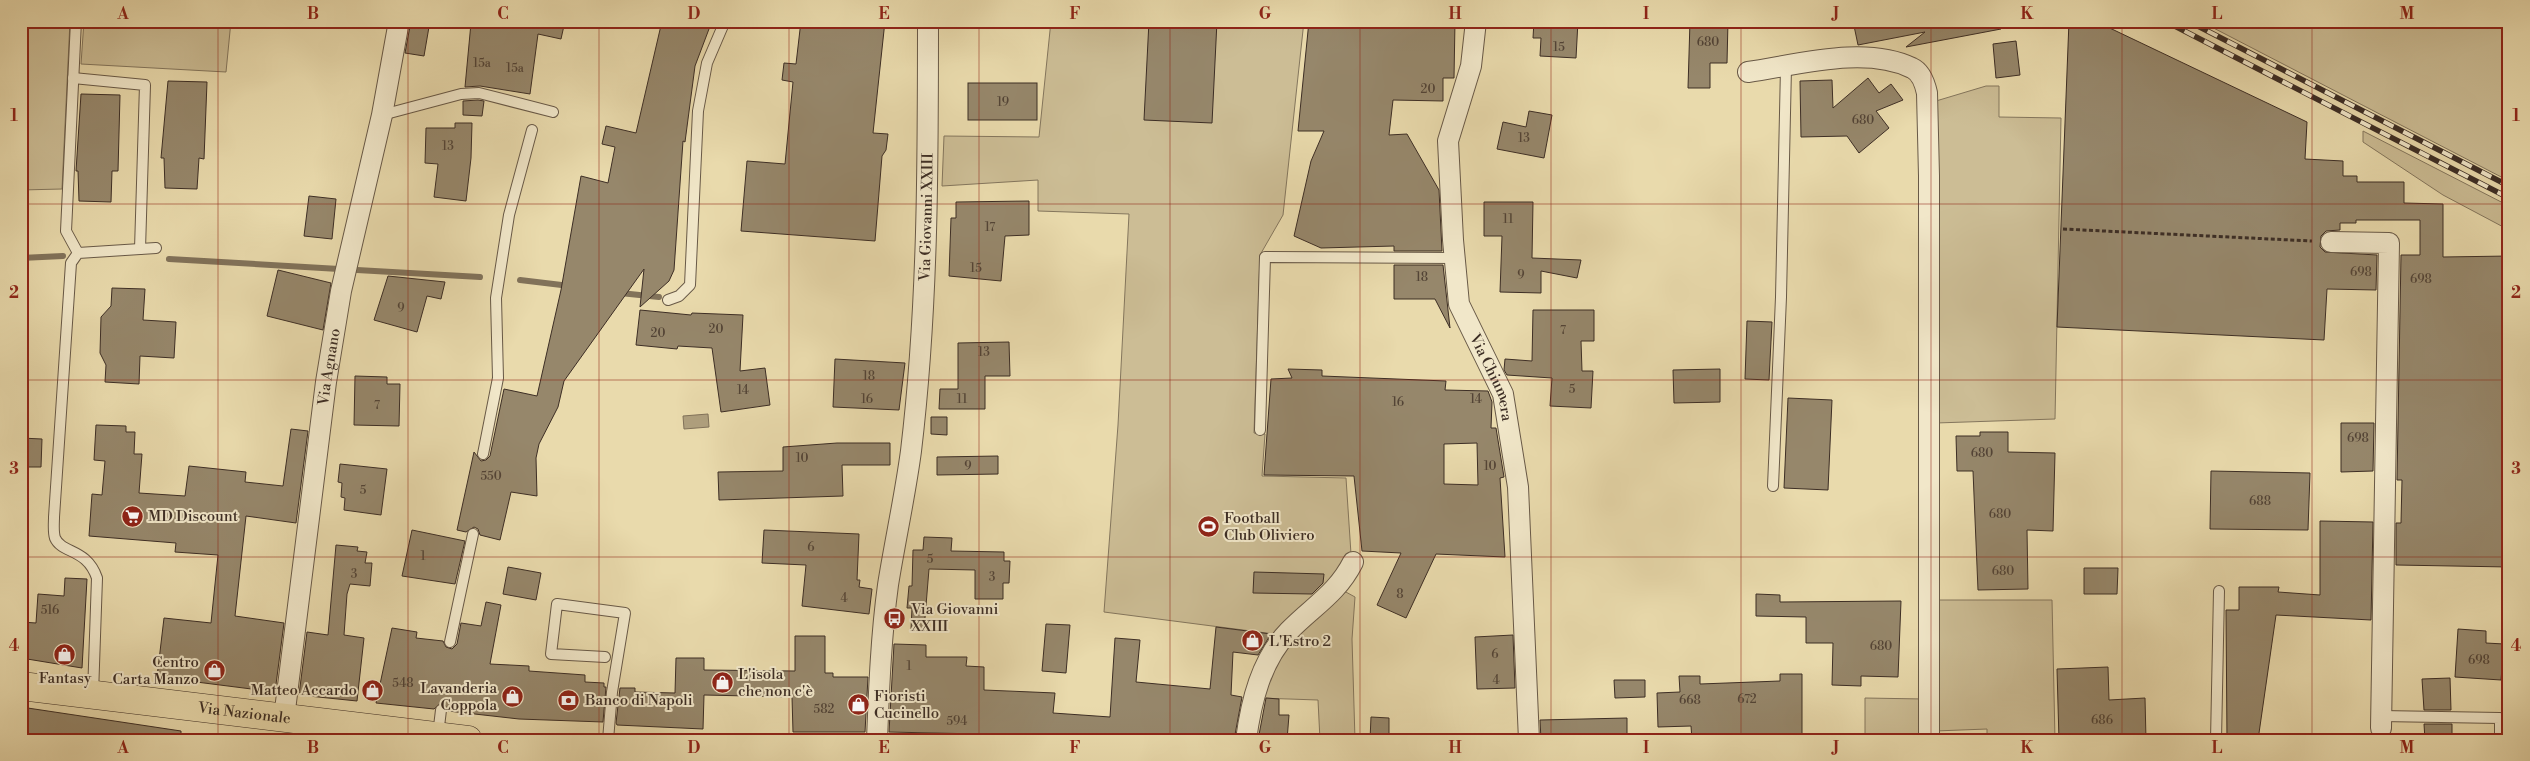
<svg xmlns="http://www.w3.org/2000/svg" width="2530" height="761" font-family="'Libre Bodoni',serif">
<rect width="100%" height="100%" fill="#e9daac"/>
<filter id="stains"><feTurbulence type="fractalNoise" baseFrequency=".004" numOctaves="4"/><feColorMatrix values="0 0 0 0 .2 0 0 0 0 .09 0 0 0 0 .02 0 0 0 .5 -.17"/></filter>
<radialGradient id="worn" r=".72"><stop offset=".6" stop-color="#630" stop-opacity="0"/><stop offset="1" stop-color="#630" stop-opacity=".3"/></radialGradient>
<g fill="#ccbd95" stroke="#84765d">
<path d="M21,21H70L62,189L21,190Z"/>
<path d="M84,21H231L226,72L81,64Z"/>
<path d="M1051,21H1304L1283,215L1260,255L1254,433L1265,434L1262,476L1346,478L1351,554L1332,586L1274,634L1104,612L1118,425L1129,214L1038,211V180L942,186L944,136L1039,137Z"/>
<path d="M2200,21H2509V181Z"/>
<path d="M1986,86H1999V117L2061,118L2055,419L1936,423V101Z"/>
<path d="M2363,131L2509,206V230L2443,195L2363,142Z"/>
<path d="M1344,591L1355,597L1352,639L1355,740H1320L1318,700L1259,698L1269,670L1292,638Z"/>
<path d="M1933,600H2052L2055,740H1987V729L1935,731Z"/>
<path d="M1865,698L1924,699L1923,740H1865Z"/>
</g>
<path fill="#afa07e" stroke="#81725a" d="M708,414L709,427L684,429L683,416Z"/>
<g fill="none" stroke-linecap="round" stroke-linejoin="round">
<g stroke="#81725a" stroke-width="6">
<path d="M21,258L63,256"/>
<path d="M169,259L339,269"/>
<path d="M357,270L480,277"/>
<path d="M520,280L570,286"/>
<path d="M620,293L659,297"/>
</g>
</g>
<g fill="#96876b" stroke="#3d2e25" fill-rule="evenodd">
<path d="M411,21H430L424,56L405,53Z"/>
<path d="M488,21H565L561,39L538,34L530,94L480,86L465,87L471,23L487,26Z"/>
<path d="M662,21H712L695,66L685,142L683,141L674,270L669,281L640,307L644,269L564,381L558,407L539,444L536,458L537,496L511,492L500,540L480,535L478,529L474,527L466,532L457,530L474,452L481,461L486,460L490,456L504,389L537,396L561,290L581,176L608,183L615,147L602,144L606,126L636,133Z"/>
<path d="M801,21H885L873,133L888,134L886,150L882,156L875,241L741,231L747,161L785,164L793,82L782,80L784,63L796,64Z"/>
<path d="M1149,21H1217L1212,123L1144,120Z"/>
<path d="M1309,21H1455L1454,78H1443V101L1393,100L1389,135L1407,134L1439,190L1442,251H1394V246L1321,248L1294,236L1311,161L1324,131H1298Z"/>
<path d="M1534,21H1578L1576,58L1540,56L1541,38H1533Z"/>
<path d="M1690,21H1728L1727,63H1710V88H1688Z"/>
<path d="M1853,21H2000L2001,29L1906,47L1925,32L1858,45Z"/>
<path d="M2069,21H2095L2307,122L2305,159L2343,161V176H2357V182H2404V203L2443,204V257L2509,256V567L2396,565V523H2401L2402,480H2397L2401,255H2420V220H2356V223H2340V230L2326,231L2321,236L2320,247L2325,252L2377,255L2376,290L2327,289L2324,340L2057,327Z"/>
<path d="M2016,41L2020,75L1996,78L1993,44Z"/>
<path d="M1868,78L1879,93L1891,84L1903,100L1876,111L1889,128L1859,153L1847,136L1801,137L1800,81L1832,80L1833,108Z"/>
<path d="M168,81L207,82L204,159L199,158L197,189L165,188L164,158H161Z"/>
<rect x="968" y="83" width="69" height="37"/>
<path d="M81,94L120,95L118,171H112L111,202L79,201L78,171H76Z"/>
<path d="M478,100L484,101L482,116L463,115V101Z"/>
<path d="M1529,111L1552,115L1544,158L1497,149L1503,122L1526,127Z"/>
<path d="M455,123H472L471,158L466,201L434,197L438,164L425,163L426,128H455Z"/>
<path d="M309,196L336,199L332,239L304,236Z"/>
<path d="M1029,201V235L1005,236L1001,281L949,276L951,218H956V202Z"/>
<path d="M1484,202H1533L1532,258L1581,260L1577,278L1541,271V293L1500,292L1502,236H1484Z"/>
<path d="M1394,265H1443L1450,328L1435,299H1394Z"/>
<path d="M278,270L331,283L323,330L267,316Z"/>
<path d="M388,276L445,282L441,299L427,296L417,332L374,320Z"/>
<path d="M112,288L145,289L143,320L176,322L174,358L140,356L139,384L105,382L106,365L100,353L101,317L111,306Z"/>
<path d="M640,310L691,315L692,313L743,315L740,371L765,368L770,405L721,412L712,348L678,346L677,349L636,345Z"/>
<path d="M1533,310H1594V341H1581L1582,371H1593L1591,408L1550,406L1552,378L1507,375L1504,370L1505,359L1532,361Z"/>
<path d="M1747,321L1772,322L1769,380L1745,379Z"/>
<path d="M1009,342L1010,376H985V409H939L940,389H958V343Z"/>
<path d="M835,359L905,363L899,410L833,407Z"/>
<path d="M1288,369L1322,370V376L1446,381L1445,390L1488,391L1492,402L1491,428H1496L1504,477L1500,478L1505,557L1436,554L1406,618L1377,605L1401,553L1362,551L1354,476L1264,475L1271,379L1292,378ZM1477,443L1478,485L1444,484V444Z"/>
<path d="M1720,369V402L1674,403L1673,370Z"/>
<path d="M355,376L387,377V384H400L399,426L354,425Z"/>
<path d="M1788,398L1832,400L1828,490L1784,488Z"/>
<path d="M931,417H947V435L931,434Z"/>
<path d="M2341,423H2374L2373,471L2341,472Z"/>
<path d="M96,425L126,426V432H135L134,454H142L139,493L185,496L189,466L246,472L245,482L283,486L291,429L308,431L296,523L246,516L235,616L284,623L275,692L157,677L164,618L211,623L218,555L175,552L176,543L89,536L92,494L102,495L105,461L94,460Z"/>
<path d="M1980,432H2008V452L2055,453L2053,531L2027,530L2028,589L1978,590L1973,471H1957L1956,436H1980Z"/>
<path d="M21,438L42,439L41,467H21Z"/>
<path d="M837,443H890V465H842L843,496L719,500L718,472L783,471V447Z"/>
<path d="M998,456V474L937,475V457Z"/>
<path d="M340,464L387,469L381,515L344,510L345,498L341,497L342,483L338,482Z"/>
<path d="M2211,471L2310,473L2308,530L2210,529Z"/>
<path d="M2320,521L2373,522L2371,620L2276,615L2258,740H2227L2226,610H2239V587H2279L2278,592L2320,595Z"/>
<path d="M412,530L465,541L455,584L402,576Z"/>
<path d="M764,530L859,534L857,580H860L859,587L872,589L869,614L802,606L806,565L762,563Z"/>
<path d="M924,537L952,538L951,551L1004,552V561H1010L1009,583H1003V599H975V570L929,569L924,630L911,629L912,608H907L909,586H912L913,550H923Z"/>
<path d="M336,545L358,547L357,551L367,552L365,563H372L370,586L350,584L347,594L344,635L364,638L357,701L299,695L307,632L328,635Z"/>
<path d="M508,567L541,573L536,600L503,594Z"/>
<path d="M2084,568H2118L2117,594H2084Z"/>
<path d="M1254,572L1324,574L1323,583L1312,594L1253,593Z"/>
<path d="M65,578L87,579L82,668L21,658V622L36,623L38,594L64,596Z"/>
<path d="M1756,594L1780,595V602L1901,601L1898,677L1861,676V686L1832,685L1833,643H1806V617L1756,616Z"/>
<path d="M486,602L501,605L490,664L529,666V671L585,675V682L604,683V687H606L603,722L519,719L448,711L445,705L441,703L434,709L376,703L392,628L417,632L416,638L443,641L446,647L452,649L457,644L461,623L481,626Z"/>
<path d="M1046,624L1070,625L1066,673L1042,671Z"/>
<path d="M1216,627L1271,634L1258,655L1233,652L1231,695L1242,697L1234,740H1073L1024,735L889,732L894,644L926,645V657H967L966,666L984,667V690L1055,693L1053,713L1110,717L1115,638L1140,640L1136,682L1210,689Z"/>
<path d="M2458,629L2486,631V643L2504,644L2501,680L2455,677Z"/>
<path d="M1513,635L1515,688L1477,689L1475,637Z"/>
<path d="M795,636H825V673H833V677H868L865,732H793L792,697L704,695L703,729L617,725L616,723L620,688H635V692L675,693L676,658H704V670L795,671Z"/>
<path d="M2108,667L2109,700L2145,698L2146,740H2059L2057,669Z"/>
<path d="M1780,674H1802V740H1692L1691,726L1658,727L1657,693L1680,692L1679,676H1700V684L1780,681Z"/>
<path d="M2450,678L2451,710H2424L2422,679Z"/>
<path d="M1614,680H1645V697L1615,698Z"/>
<path d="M1266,698L1279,699V715H1289L1287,740H1258Z"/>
<path d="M21,707L181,731V740H21Z"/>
<path d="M1371,717L1389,718V740H1370Z"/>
<path d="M1627,718V740H1541L1540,720Z"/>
<path d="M2424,724H2452V740H2425Z"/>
</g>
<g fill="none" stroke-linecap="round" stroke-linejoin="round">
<defs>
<g id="lane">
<path d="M76,21L66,231L78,253"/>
<path d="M73,78L145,85L140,249"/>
<path d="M382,115L461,94L479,93L553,112"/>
<path d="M668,300L679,296L690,285L698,111L707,63L725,21"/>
<path d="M1260,430L1265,257L1455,258"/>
<path d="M483,454L498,378L496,298L509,215L532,130"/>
<path d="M1773,486L1781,297L1786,67"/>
<path d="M450,642L473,534"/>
<path d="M605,657L551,654L557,604L625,613L612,692L608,740"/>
<path d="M93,694L97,578C87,548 62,554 55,538C53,532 54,523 54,517L71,263L78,253L156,248"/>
<path d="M2381,716L2500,718V740"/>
<path d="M438,735L441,710"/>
<path d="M2216,740L2219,591"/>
</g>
<g id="street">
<path id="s1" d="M1476,21L1471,66L1448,141L1453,240L1459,304L1503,394L1518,487L1529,740"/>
<path d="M1748,72C1797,65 1865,45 1912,68C1921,72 1925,84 1927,93L1929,176V740"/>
<path d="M2331,242L2389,243L2381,728"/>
<path id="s2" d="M284,718L326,382L341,291L382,115L399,21"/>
<path id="s3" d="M877,740C879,689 881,636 888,585C895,541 905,496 911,451C928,309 928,165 928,21"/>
<path d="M1246,740C1251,702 1261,660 1289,631C1312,607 1337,594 1353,562"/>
</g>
<g id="primary">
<path id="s4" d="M21,686L468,740"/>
</g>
</defs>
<use href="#lane" stroke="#685947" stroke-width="12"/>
<use href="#street" stroke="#685947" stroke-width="22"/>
<use href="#primary" stroke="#3d2e25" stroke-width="29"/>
<path stroke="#3d2e25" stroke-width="3" stroke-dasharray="4 2.5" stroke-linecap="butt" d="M2063,229L2312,241"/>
<use href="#lane" stroke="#f1e7c9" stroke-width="10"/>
<use href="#street" stroke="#f1e7c9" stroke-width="20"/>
<use href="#primary" stroke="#e9daac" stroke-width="28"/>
<defs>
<g id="rail">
<path d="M2165,21L2509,198"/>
<path d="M2188,21L2509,186"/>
</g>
</defs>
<use href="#rail" stroke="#3d2e25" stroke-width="5.5"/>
<use href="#rail" stroke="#f1e7c9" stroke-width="4" stroke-dasharray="11" stroke-linecap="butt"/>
</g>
<path fill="none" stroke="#8f2418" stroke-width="1" stroke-opacity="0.55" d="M218,21V740M408,21V740M599,21V740M789,21V740M979,21V740M1170,21V740M1360,21V740M1551,21V740M1741,21V740M1931,21V740M2122,21V740M2312,21V740M21,204H2509M21,380H2509M21,557H2509"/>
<defs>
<symbol id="supermarket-disc" viewBox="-11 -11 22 22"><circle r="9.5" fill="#8f2418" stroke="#f1e7c9"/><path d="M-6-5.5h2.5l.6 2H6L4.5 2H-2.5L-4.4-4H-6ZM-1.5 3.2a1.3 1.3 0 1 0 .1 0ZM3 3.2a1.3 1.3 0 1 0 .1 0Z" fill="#fff"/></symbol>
<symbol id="stadium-disc" viewBox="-11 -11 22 22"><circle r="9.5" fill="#8f2418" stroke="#f1e7c9"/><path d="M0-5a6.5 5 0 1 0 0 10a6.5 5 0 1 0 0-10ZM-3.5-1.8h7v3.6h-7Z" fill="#fff"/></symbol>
<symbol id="bus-disc" viewBox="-11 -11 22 22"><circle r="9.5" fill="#8f2418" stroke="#f1e7c9"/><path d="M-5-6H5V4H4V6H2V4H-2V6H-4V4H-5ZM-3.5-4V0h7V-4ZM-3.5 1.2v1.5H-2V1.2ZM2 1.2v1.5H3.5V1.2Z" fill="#fff"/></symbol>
<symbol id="shop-disc" viewBox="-11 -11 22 22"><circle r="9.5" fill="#8f2418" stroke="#f1e7c9"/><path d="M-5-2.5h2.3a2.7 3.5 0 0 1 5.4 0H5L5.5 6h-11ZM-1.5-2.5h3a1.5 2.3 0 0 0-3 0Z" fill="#fff"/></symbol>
<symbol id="bank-disc" viewBox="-11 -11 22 22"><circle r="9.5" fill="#8f2418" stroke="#f1e7c9"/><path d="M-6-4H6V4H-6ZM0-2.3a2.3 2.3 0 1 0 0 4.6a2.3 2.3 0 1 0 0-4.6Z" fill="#fff"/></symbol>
</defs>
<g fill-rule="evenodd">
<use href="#supermarket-disc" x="120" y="504" width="25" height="25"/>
<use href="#stadium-disc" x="1196" y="514" width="25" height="25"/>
<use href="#bus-disc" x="882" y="606" width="25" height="25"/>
<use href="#shop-disc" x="1240" y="628" width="25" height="25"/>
<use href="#shop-disc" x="52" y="642" width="25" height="25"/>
<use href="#shop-disc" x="202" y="658" width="25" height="25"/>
<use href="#shop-disc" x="710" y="670" width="25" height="25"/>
<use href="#shop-disc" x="360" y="678" width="25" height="25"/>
<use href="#shop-disc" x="500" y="684" width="25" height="25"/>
<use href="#bank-disc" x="556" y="688" width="25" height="25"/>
<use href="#shop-disc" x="846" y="692" width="25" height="25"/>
</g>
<g text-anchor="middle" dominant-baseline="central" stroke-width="4" stroke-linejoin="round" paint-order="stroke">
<g font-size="12" fill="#534436">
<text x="1708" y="42">680</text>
<text x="1559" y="47">15</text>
<text x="482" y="63">15a</text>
<text x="515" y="68">15a</text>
<text x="1428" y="89">20</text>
<text x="1003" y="102">19</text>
<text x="1863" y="120">680</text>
<text x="1524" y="138">13</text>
<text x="448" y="146">13</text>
<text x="1508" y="219">11</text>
<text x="990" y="227">17</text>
<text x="976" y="268">15</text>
<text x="2361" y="272">698</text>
<text x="1521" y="275">9</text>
<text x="1422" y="277">18</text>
<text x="2421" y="279">698</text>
<text x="401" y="308">9</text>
<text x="716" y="329">20</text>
<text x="1563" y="330">7</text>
<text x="658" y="333">20</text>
<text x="984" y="352">13</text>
<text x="869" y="376">18</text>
<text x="1572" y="389">5</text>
<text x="743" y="390">14</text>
<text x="867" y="399">16</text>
<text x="962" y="399">11</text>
<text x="1476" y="399">14</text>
<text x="1398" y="402">16</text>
<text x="377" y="405">7</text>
<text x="2358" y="438">698</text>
<text x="1982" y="453">680</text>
<text x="802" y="458">10</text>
<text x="968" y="466">9</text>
<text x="1490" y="466">10</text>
<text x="491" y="476">550</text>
<text x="363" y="490">5</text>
<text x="2260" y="501">688</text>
<text x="2000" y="514">680</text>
<text x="811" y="547">6</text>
<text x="423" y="556">1</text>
<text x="930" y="559">5</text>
<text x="2003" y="571">680</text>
<text x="354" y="574">3</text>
<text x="992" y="577">3</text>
<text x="1400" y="594">8</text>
<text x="844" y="598">4</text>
<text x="50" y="610">516</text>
<text x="1881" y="646">680</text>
<text x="1495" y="654">6</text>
<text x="2479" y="660">698</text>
<text x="909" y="666">1</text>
<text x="1496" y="680">4</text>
<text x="403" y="683">548</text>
<text x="1747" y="699">672</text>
<text x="1690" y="700">668</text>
<text x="824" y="709">582</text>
<text x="2102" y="720">686</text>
<text x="957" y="721">594</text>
</g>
<g font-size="15" fill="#3d2e25" stroke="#f1e7c9">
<text stroke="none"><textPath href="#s3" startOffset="526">Via Giovanni XXIII</textPath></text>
<text stroke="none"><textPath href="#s2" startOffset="354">Via Agnano</textPath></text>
<text stroke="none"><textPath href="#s1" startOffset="368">Via Chiumera</textPath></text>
<text stroke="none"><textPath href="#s4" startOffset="225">Via Nazionale</textPath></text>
</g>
<g font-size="15" fill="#3d2e25" stroke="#f1e7c9" text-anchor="start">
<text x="148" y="516">MD Discount</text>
<text x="1224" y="518">Football<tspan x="1224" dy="17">Club Oliviero</tspan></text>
<text x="911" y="609">Via Giovanni<tspan x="911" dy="17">XXIII</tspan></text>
<text x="1269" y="641">L'Estro 2</text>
<text x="199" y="662" text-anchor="end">Centro<tspan x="199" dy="17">Carta Manzo</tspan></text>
<text x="738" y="674">L'isola<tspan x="738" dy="17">che non c'è</tspan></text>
<text x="65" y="678" text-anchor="middle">Fantasy</text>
<text x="497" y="688" text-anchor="end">Lavanderia<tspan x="497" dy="17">Coppola</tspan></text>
<text x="357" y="690" text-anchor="end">Matteo Accardo</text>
<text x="874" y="696">Fioristi<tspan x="874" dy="17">Cucinello</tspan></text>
<text x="585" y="700">Banco di Napoli</text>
</g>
</g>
<rect width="2530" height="761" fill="none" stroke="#e9daac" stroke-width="55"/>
<rect x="28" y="28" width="2474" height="706" fill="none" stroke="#8f2418" stroke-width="2"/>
<g font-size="16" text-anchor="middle" font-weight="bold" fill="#8f2418">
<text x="123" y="19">A</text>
<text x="313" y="19">B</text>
<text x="503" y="19">C</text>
<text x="694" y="19">D</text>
<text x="884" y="19">E</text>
<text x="1075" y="19">F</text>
<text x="1265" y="19">G</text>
<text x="1455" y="19">H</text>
<text x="1646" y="19">I</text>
<text x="1836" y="19">J</text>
<text x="2027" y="19">K</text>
<text x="2217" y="19">L</text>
<text x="2407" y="19">M</text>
<text x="14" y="121">1</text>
<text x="2516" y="121">1</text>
<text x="14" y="298">2</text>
<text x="2516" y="298">2</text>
<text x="14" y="474">3</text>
<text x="2516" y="474">3</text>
<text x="14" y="651">4</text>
<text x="2516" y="651">4</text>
<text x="123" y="753">A</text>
<text x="313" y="753">B</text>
<text x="503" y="753">C</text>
<text x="694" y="753">D</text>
<text x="884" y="753">E</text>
<text x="1075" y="753">F</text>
<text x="1265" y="753">G</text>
<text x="1455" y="753">H</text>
<text x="1646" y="753">I</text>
<text x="1836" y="753">J</text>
<text x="2027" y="753">K</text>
<text x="2217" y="753">L</text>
<text x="2407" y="753">M</text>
</g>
<rect width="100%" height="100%" filter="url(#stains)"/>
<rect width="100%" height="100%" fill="url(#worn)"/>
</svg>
